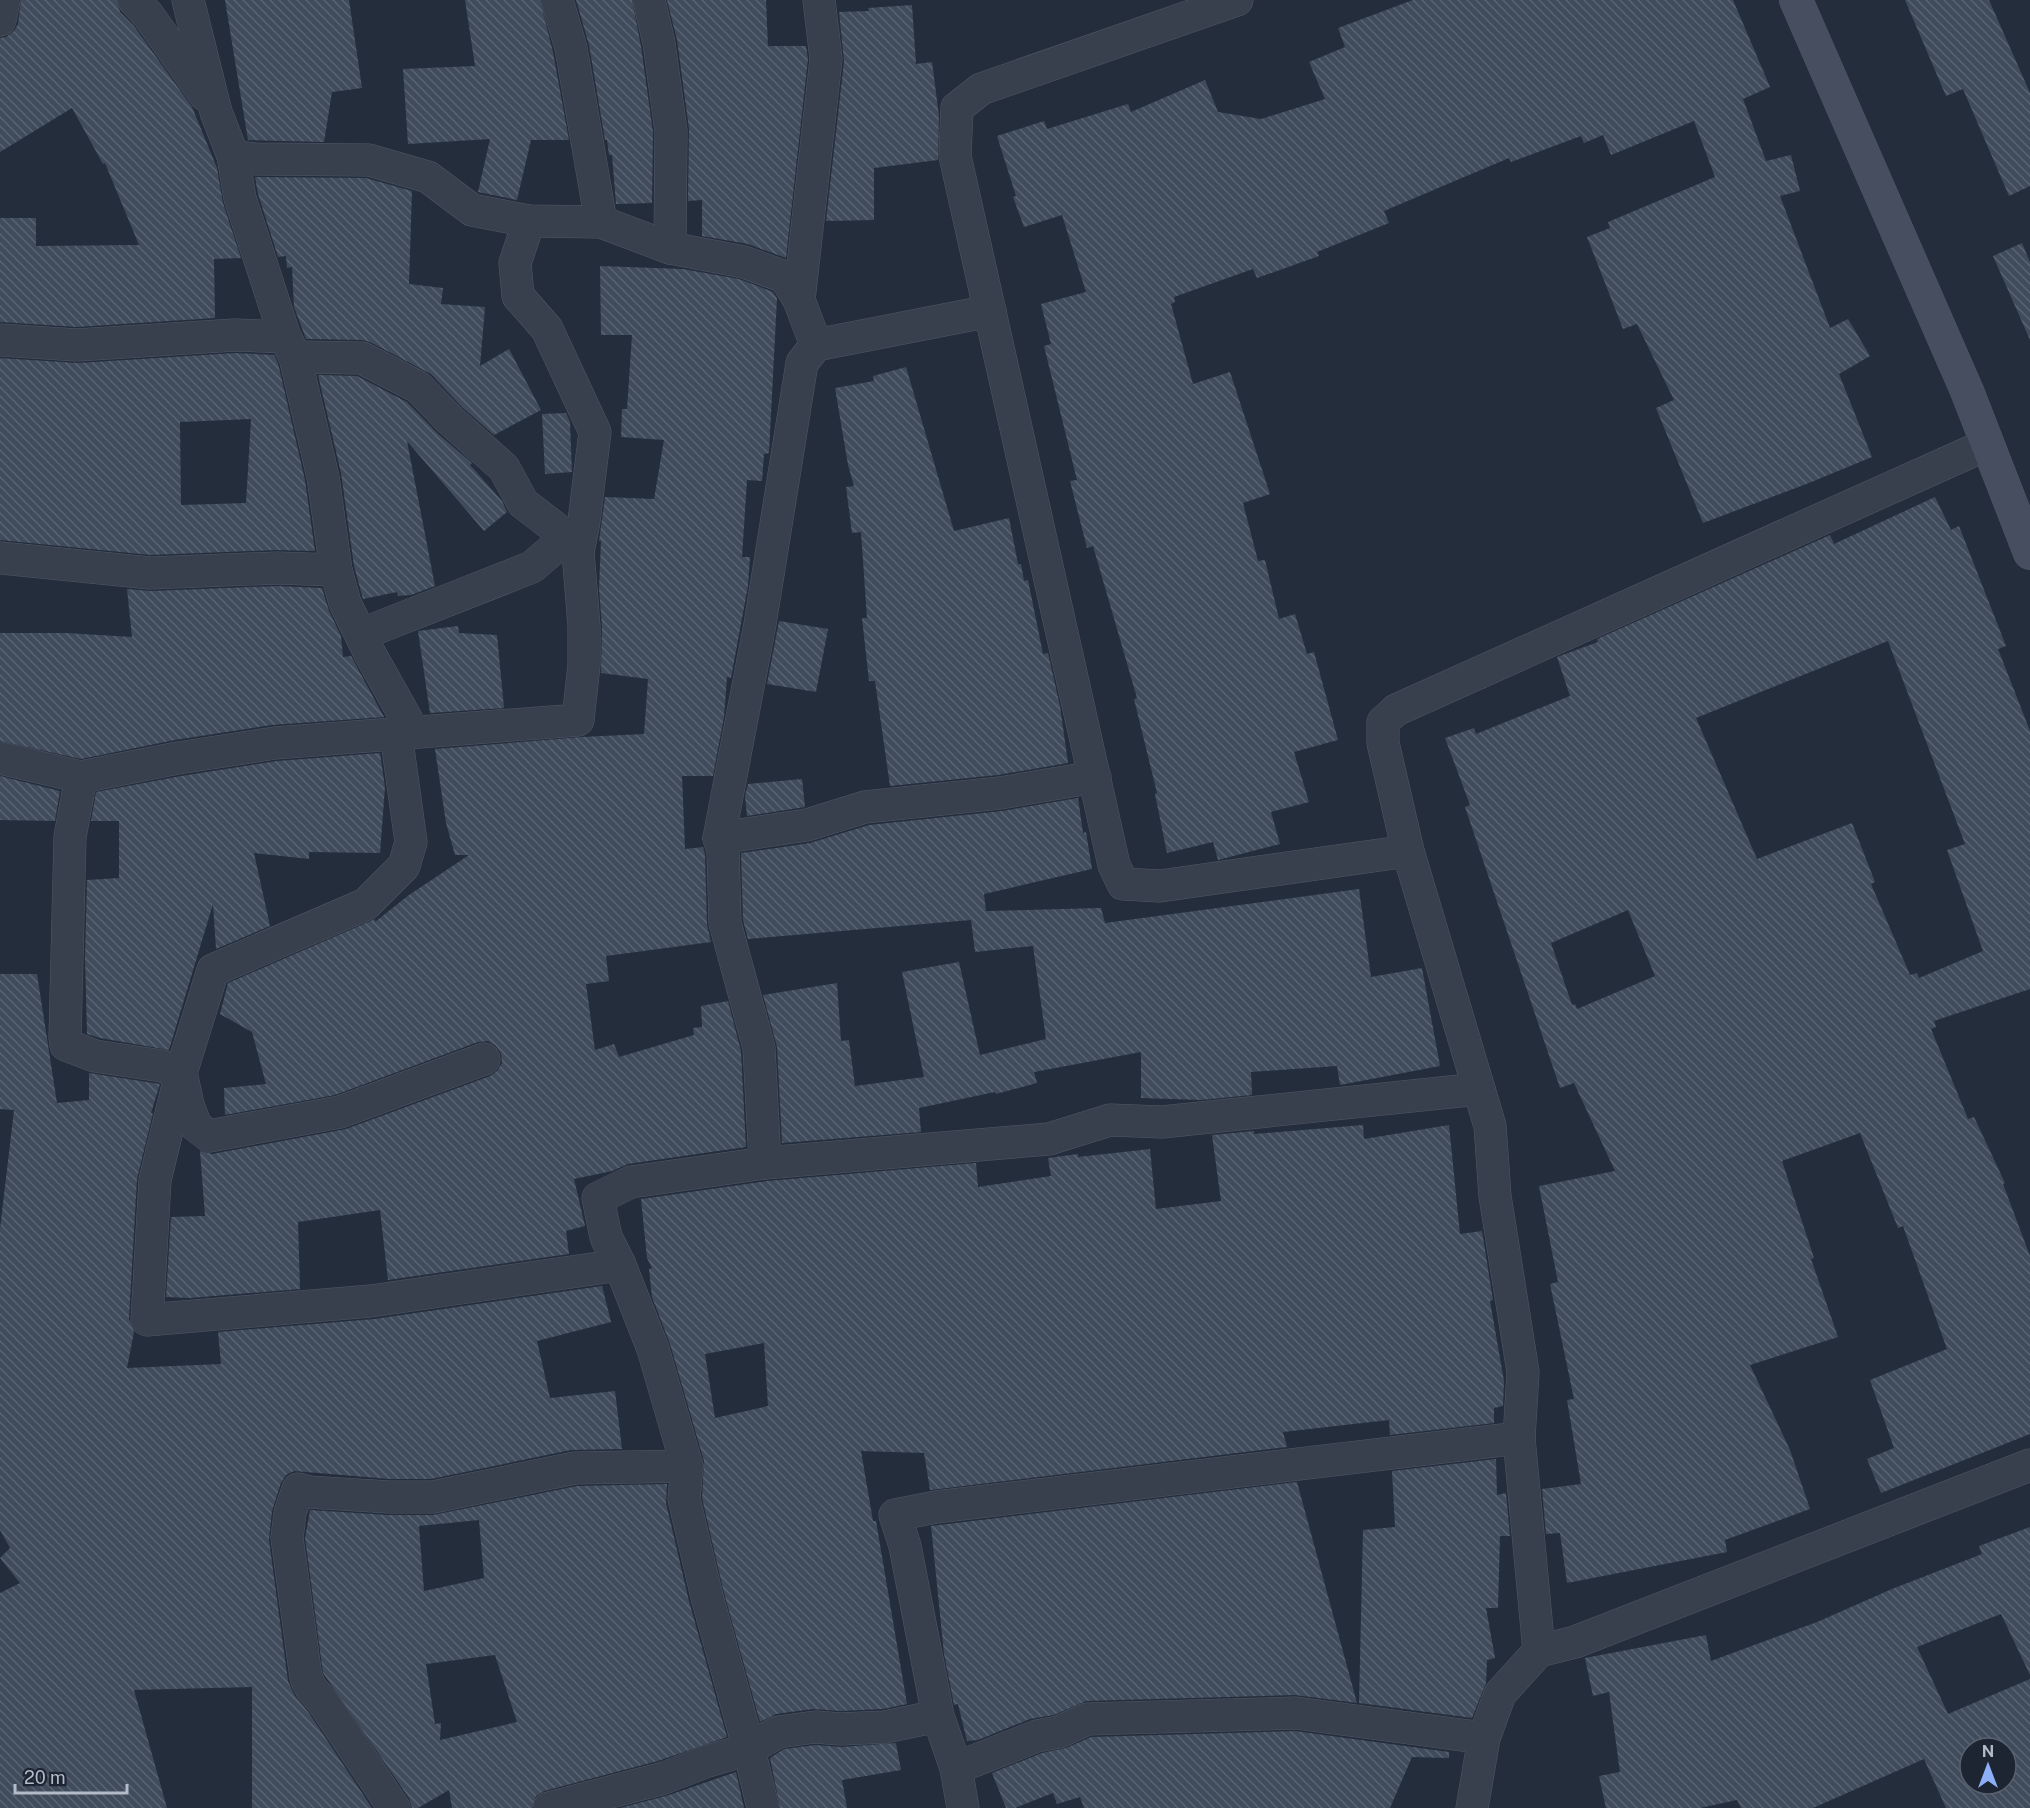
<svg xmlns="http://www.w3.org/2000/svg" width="2030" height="1808" font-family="'Public Sans',sans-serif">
<defs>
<pattern id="building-back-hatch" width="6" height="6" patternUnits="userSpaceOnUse" patternTransform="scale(1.5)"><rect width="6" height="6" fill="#404b5b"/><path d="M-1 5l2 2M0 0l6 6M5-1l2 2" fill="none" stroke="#596371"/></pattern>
</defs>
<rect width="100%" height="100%" fill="#242d3c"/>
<g fill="url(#building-back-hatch)" fill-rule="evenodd">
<path d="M21,0H117L120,12L134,26L192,107L217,168L223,203L241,258L214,259L215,318L77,327L0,322V218H36V246L139,245L105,163L103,164L72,108L0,152V38L6,37L14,31L18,24Z"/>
<path d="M225,0H349L362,88L332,92L324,142L248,140Z"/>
<path d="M465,0H540L553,52L569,140H531L517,200L478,192L490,139L408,144L403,69L475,66Z"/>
<path d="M576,0H632L641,46L653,132L652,203L616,204L612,155H609L607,140H605L589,45Z"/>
<path d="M667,0H766L768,46H806L808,59L786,258L748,244L702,236V200L688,201L689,129L677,40Z"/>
<path d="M1413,0H1733L1770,87L1743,99L1766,161L1791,155L1800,191L1780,196L1830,328L1848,319L1870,356L1839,374L1872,457L1809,483L1703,523L1656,408L1674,400L1637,324L1623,329L1587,237L1610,228L1608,222L1715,177L1694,121L1611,155L1603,135L1584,143L1581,136L1511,162L1509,158L1384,211L1389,223L1317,252L1319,256L1257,278L1253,269L1174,297L1175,302L1171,304L1193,384L1230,372L1270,494L1243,503L1258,561L1265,560L1279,619L1295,614L1307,654L1314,652L1338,740L1294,752L1309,802L1271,812L1280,844L1218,860L1213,842L1167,853L1155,794L1157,793L1134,699L1137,698L1093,546L1087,548L1070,481L1077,480L1044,346L1051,344L1041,304L1086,292L1062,215L1024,227L1013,197L1016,196L997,136L1044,121L1047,129L1128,104L1131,112L1205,80L1218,112L1261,119L1325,99L1309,62L1345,47L1338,28Z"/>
<path d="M1905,0H1989L2030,93V186L2009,196L1963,89L1946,96Z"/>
<path d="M912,5L916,64L932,62L939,116L938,160L874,168V220L826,221L844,61L839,12L869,11L868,8Z"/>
<path d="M255,177L366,178L412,191L409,284L443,288L441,304L485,307L480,366L509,349L541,410L494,435L462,407L431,374L370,342L362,340L306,339L294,307L292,267L287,268L286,256L278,257L258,194Z"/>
<path d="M2022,243L2030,262V340L1993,256Z"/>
<path d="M600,266L683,269L739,279L773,292L777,298L769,453L764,454L762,481L747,480L742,557H750L748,586L731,678L727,677L724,717L713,776H682L685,849L703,847L705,854L707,924L711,942L606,956L609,981L586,984L595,1050L614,1044L619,1057L694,1035L693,1028L702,1027L701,1006L728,1001L741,1051L746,1147L628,1164L612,1171L574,1179L585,1226L566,1231L569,1254L388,1280L380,1210L298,1222L300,1289L190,1298L166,1297L171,1217L205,1216L200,1151L212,1154L346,1129L490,1076L497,1071L502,1063L501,1053L496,1046L488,1041L478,1042L335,1095L225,1115L224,1088L266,1084L252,1032L220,1014L228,983L375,919V922L409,895L469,855H455L446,823L435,749L582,737L644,734L648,679L601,673L602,626L599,589L601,541H599L605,497L654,499L664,440L621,437L622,409H627L632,335H601Z"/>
<path d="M235,353L274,355L278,363L305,480L315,551L276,550L151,555L0,540V358L78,363ZM251,419L246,503L181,505L180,422Z"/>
<path d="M906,367L954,531L1009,518L1018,564H1021L1024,581L1028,580L1043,654L1048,653L1060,706L1068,763L998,775L890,786L875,681H869L862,618H867L861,532L852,533L846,487L854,486L848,465L835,388L874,381L873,376Z"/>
<path d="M318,375L357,376L407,402L437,433L472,463L470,465L502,501L507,512L484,531L407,441L435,586L411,595L398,596L397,592L363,599L354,566L341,473Z"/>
<path d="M566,413L570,422L572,472L545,474L542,414Z"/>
<path d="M1935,497L1951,530L1959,526L2006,646L1998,649L2030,731V989L1934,1021L1936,1027L1931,1029L1968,1119L1974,1117L2005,1183L2003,1184L2030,1256V1434L1881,1493L1867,1459L1894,1448L1870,1380L1947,1349L1903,1226L1898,1228L1860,1133L1782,1161L1814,1258L1811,1259L1838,1337L1750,1365L1790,1450L1810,1509L1725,1540L1727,1552L1567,1583L1560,1533L1546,1534L1542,1489L1581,1484L1567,1400L1574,1399L1550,1284L1558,1282L1539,1186L1615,1171L1574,1083L1560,1088L1465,807L1470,805L1445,738L1474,728L1476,734L1570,696L1557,657L1598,642L1597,639L1830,535L1834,544ZM1888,641L1965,844L1947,850L1983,951L1919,978L1917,973L1910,975L1871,884L1875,882L1852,823L1757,859L1696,718ZM1628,910L1655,976L1577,1009L1575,1004L1572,1005L1551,943Z"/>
<path d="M277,586L322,588L329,611L341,636L343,657L351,656L384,717L272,725L175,740L81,759L0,741V633H66L132,637L127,589L151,591Z"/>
<path d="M779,621L828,629L816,692L767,684Z"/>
<path d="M458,626L459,633L497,635L504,708L430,713L418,631Z"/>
<path d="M380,753L385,787L380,853L309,852V859L254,853L270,926L216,949L213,904L169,1050L100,1038L87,1034L85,957L87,880L119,878V821H91L96,792L181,776L277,761Z"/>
<path d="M0,776L60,791L55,821L0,820Z"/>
<path d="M802,779L805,807L747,816L745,796L748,784Z"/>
<path d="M1078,798L1083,833L1086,832L1092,869L984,894L986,911L1101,908L1105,923L1359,889L1371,977L1422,968L1440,1066L1340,1085L1337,1066L1251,1072L1252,1095L1201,1100L1141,1098V1052L1034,1072L1037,1083L996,1094L995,1092L919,1108L921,1132L782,1143L777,1047L763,995L837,983L841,1041L849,1040L855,1086L924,1077L902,972L959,962L980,1055L1046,1039L1033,946L975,952L971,920L748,939L743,920L741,853L810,843L869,825L1002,811Z"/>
<path d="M0,974H37L57,1103L89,1100V1073L160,1084L151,1113H153L137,1179L129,1319L134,1332L127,1368L221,1364L218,1332L374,1319L602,1286L611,1322L537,1341L550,1398L615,1391L622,1449L571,1450L431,1479H390L294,1471L286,1475L281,1483L272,1511L269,1540L288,1681L295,1696L309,1713L372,1808H252V1687L134,1690L167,1808H0V1593L20,1583L0,1558L10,1548L0,1530V1229L14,1110L0,1109Z"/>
<path d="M1363,1125L1364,1139L1449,1125L1460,1234L1482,1231L1493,1300L1490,1301L1504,1381L1503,1406L1494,1408V1423L1390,1435L1389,1420L1283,1432L1287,1447L930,1490L924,1453L861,1451L873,1521H876L907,1704L883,1709L840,1711L813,1709L776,1714L760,1722L724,1593L702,1498L704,1461L670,1344L652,1297L649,1269L652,1268L647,1258L641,1199L767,1181L976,1163L978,1187L1051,1176L1048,1158L1078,1154V1157L1150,1149L1156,1209L1221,1201L1212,1135L1254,1131V1134ZM764,1343L768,1406L715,1418L705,1354Z"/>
<path d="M1496,1459L1497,1495L1506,1493L1510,1536H1500L1498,1608H1486L1495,1658L1487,1660L1486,1683L1472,1718L1359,1703L1363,1530L1395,1527L1392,1471Z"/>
<path d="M1297,1482L1357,1703L1295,1695L1086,1701L1054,1715L1030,1719L978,1740L967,1741L958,1704L954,1705L944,1654L931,1526Z"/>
<path d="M667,1484L666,1503L689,1601L727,1737L658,1761L544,1791L536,1796L532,1808H452L449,1790L418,1808H412L409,1798L323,1673L305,1538L310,1510L388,1515H433L577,1486ZM479,1520L484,1578L424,1591L419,1526ZM495,1655L517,1722L440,1740L441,1723L435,1724L426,1664Z"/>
<path d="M2030,1527V1675L2001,1614L1917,1647L1948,1714L2030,1679V1808H1946L1924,1759L1813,1808H1741L1737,1800L1700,1808H1606L1599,1776L1620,1772L1609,1692L1593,1696L1585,1658L1706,1635L1711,1661L1817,1622L1892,1589L1982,1554L1979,1546ZM1970,1748H2006V1784H1970Z"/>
<path d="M1295,1731L1449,1752V1758L1412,1757L1390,1808H1084L1080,1797L1057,1804L1053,1793L1015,1808H1006L992,1773L1042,1753L1066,1748L1091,1737Z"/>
<path d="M896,1743L901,1770L842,1780L847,1808H780L770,1758L784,1749L815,1745L841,1747Z"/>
<path d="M736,1772L744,1808H620L669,1795Z"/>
</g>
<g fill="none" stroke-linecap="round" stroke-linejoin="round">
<defs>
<g id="street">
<path d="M134,0L148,15L205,95"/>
<path d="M188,0L216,112L233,156L240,198L285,337L295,357L323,477L336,570L345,603L369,652L407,720L396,734L411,842L404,866L366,904L213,970L181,1073L155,1180L147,1320L371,1301L620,1265"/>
<path d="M557,0L571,48L601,222"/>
<path d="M649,0L659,43L671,131L670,248"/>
<path d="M1237,0L981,89L957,108L955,156L1114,865L1123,884L1160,886L1408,851"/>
<path d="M0,20L4,0"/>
<path d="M233,156L255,159L369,160L428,177L472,210L529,221L601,222L670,248L744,262L785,277L799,300L816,345"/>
<path d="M799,300L826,59L819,0"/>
<path d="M0,340L77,345L235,335L285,337"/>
<path d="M295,357L362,358L418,387L450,420L504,468L523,503L567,537L578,552"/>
<path d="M0,558L150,573L277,568L336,570"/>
<path d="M362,634L532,567L567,537"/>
<path d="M0,758L81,777L70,837L65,1037L66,1045L95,1056L162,1066L181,1073"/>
<path d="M81,777L178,758L275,743L578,720L584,665V626L578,552L584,521L595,432L547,329L518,296L515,263L529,221"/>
<path d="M719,838L807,825L865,807L1000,793L1095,777"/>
<path d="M182,1077L188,1105L196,1126L209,1136L340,1112L484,1059"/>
<path d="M765,1163L759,1048L725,923L723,851L719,838L760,624L802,363L816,345L990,311"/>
<path d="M1539,1651L1519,1438L1523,1372L1495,1196L1490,1126L1408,851L1383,743V722L1396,710L1988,444"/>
<path d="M956,1768L1037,1736L1059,1732L1087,1719L1296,1713L1484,1738"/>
<path d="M394,1808L323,1702L311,1688L306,1678L287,1538L290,1513L298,1489L309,1492L389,1497H433L575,1468L687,1466"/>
<path d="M549,1808L664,1778L705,1762L749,1749L778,1732L815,1727L840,1729L885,1727L938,1716"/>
<path d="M763,1808L749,1749L707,1597L684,1499L687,1466L653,1349L620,1265L606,1237L598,1198L631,1182L765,1163L1049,1139L1110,1120L1162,1122L1479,1089"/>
<path d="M963,1808L956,1768L938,1716L905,1546L895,1515L936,1507L1519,1438"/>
<path d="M1472,1808L1484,1738L1500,1694L1539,1651L1575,1642L2030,1465"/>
</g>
<path id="secondary" d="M1796,0L1967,391L2030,553"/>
</defs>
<use href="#street" stroke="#505865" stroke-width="33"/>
<use href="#secondary" stroke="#505865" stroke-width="34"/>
<use href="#street" stroke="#38404d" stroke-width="32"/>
<use href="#secondary" stroke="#464e60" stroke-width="33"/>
</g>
<g transform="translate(1988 1766)"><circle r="28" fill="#1d2532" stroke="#59616e" stroke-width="1.5"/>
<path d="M0-4.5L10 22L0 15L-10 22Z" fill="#8caff5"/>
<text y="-9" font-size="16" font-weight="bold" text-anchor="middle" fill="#b4bbc8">N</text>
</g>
<path d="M15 1784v9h112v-9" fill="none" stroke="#b4bbc8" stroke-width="3"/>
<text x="24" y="1784" font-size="18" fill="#b4bbc8" stroke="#1d2532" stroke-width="4.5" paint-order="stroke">20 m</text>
</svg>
